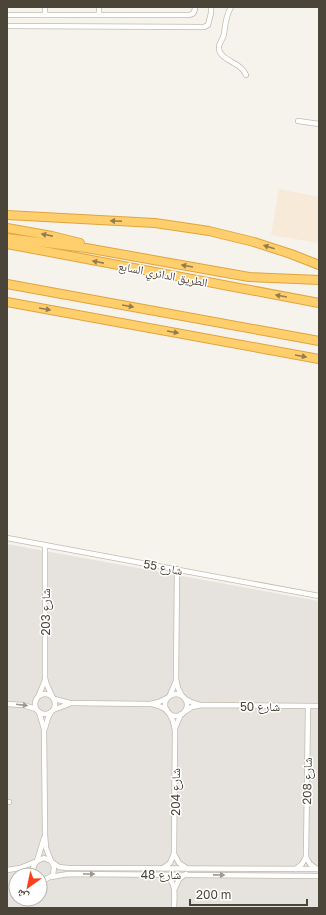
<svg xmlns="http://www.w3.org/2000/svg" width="326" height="915" font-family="'Golos Text','Noto Naskh Arabic',sans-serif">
<rect width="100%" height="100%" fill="#f6f3ec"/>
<path fill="#f7ead8" d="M279,189L319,197V243L271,235Z"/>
<path fill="#e6e2dd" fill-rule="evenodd" d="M7,544L319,601V908H7ZM16,875H40V899H16Z"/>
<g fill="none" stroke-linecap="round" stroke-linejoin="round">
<defs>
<g id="street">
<path d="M45,7V15"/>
<path d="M99,7V15"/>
<path d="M231,7C226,15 225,25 224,34C223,39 220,42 219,46C217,58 236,62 242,69C244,71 245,73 246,75"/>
<path d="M7,15H188C193,15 195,12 195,7"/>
<path d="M7,26L204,27L208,25L211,13V7"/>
<path d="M298,121L319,124"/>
<path d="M7,538L319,596"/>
<path d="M45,545V678L47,685L52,696"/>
<path d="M177,569L176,679L178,688L182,696"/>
<circle cx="45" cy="704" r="10"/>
<circle cx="176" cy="705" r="11"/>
<path d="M39,695L45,680"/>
<path d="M170,695L176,681"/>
<path d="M54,699L70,703L150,704L159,702L167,698"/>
<path d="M185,699L193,703L200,705"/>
<path d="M7,704L23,705L36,709"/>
<path d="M152,704L159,706L167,710"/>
<path d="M53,710L69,704"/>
<path d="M39,712L44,729L45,835L46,848L51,861"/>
<path d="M184,712L192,707L202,705L319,706"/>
<path d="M45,728L48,718L51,712"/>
<path d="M175,728L181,714"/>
<path d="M7,802H9"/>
<path d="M174,854L179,863L188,869"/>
<path d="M306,857L310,864L317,869"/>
<path d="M37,861L44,838"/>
<path d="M52,862L59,867L68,868L319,869"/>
<path d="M163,868L170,863L174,854L175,730L173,721L169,713"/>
<path d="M296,869L302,864L306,857L308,706"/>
<path d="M7,870L20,868L35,862"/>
<path d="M35,875C32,870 33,865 37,861L44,858L51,861L54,867L53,875L46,879H40"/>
<path d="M163,875C178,882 174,894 174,908"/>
<path d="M51,877L68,874L319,876"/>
<path d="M175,888L179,879L186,874"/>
</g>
<g id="highway">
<path d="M7,215L155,223L209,231L254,242L291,254L319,265"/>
<path d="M7,228L52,236L80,243"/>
<path d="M7,238L86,248L249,277L319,280"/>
<path d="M7,244L319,303"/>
<path d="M7,284L319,341"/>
<path d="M7,302L319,359"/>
</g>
</defs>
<use href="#street" stroke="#c2bbae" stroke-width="6"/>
<use href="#highway" stroke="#e0a43c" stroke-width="10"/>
<use href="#street" stroke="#fff" stroke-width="4.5"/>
<use href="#highway" stroke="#ffcf6e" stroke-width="8"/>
</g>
<defs><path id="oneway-solid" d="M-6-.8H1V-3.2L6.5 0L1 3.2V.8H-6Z"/></defs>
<g fill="#937c4e">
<use href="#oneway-solid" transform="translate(116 221) rotate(-177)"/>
<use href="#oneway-solid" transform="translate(47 235) rotate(-169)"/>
<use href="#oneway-solid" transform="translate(269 247) rotate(-162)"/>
<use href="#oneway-solid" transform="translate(98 262) rotate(-169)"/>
<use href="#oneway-solid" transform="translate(187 266) rotate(-170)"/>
<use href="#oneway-solid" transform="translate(281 296) rotate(-170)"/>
<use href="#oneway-solid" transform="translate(128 306) rotate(10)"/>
<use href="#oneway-solid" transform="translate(45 309) rotate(10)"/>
<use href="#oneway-solid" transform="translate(173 332) rotate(10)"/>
<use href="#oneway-solid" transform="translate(301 356) rotate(10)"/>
</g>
<g fill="#9c9892">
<use href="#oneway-solid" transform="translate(22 705) rotate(7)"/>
<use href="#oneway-solid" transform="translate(89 874)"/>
<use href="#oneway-solid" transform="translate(219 875) rotate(1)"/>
</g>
<g text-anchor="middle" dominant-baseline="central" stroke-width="3" stroke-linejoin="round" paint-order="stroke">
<g font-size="12" fill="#4b4439" stroke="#fff">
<text transform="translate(163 274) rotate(11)">الطريق الدائري السابع</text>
<text transform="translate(163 567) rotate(11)">شارع 55</text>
<text transform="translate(45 612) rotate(-90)">شارع 203</text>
<text x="260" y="706">شارع 50</text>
<text transform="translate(307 781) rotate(-89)">شارع 208</text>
<text transform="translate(175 792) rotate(-90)">شارع 204</text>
<text x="161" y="874">شارع 48</text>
</g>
</g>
<rect width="326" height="915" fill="none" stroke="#4b4439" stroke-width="16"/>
<g transform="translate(28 887) rotate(213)"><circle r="19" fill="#ffffff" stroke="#b7b4b0"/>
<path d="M0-3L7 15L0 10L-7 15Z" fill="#fc3f1d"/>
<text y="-6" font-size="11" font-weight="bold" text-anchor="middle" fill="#4b4439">ش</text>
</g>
<path d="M190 899v6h117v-6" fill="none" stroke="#4b4439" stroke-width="2"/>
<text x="196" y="899" font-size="12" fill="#4b4439" stroke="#ffffff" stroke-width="3" paint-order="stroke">200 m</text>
</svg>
